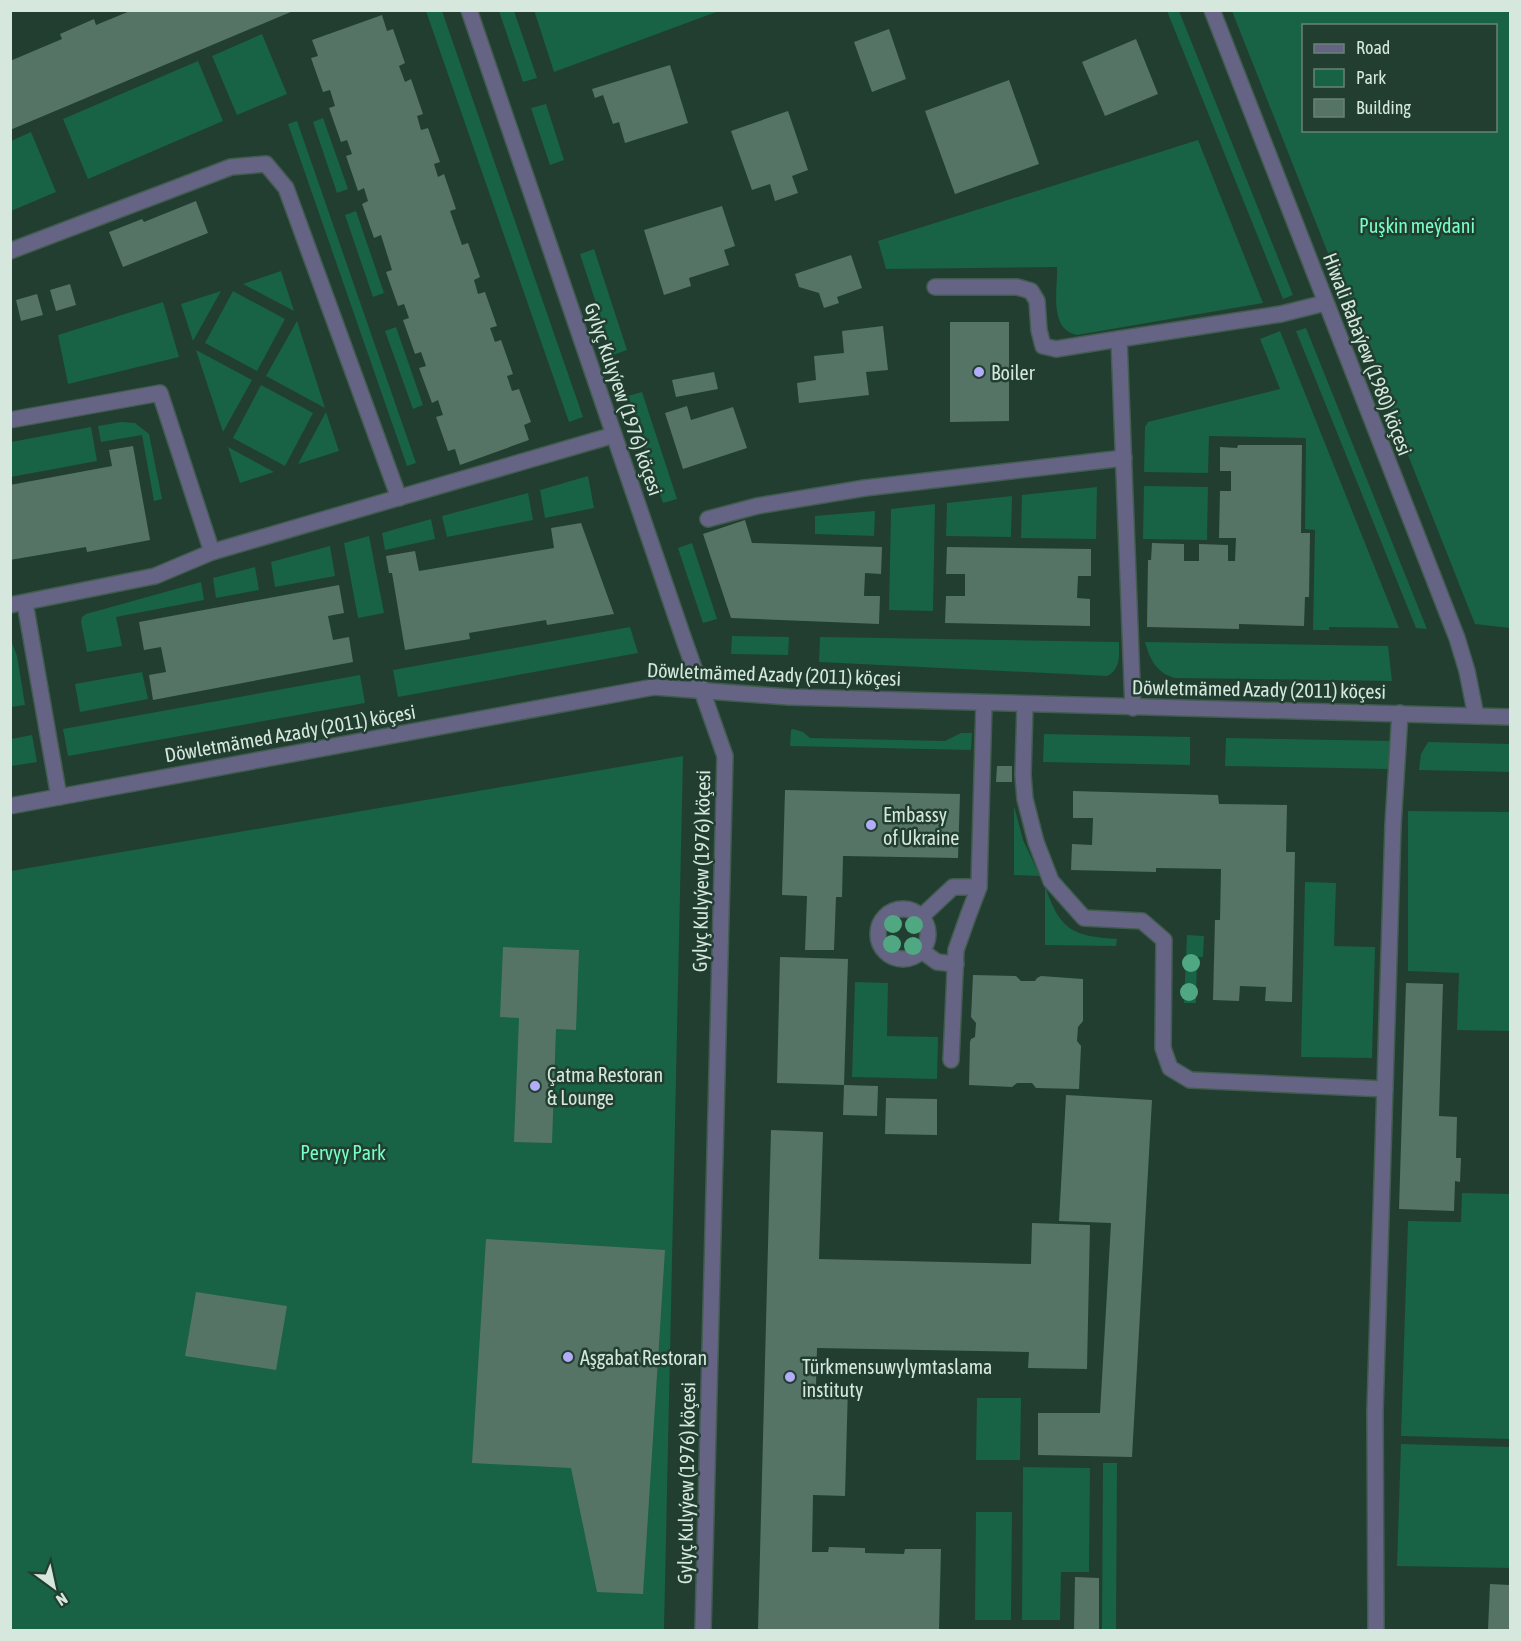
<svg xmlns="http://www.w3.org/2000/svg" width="1521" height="1641" font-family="'Asap Condensed',sans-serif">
<rect width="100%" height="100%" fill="#213e31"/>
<g fill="#186246" fill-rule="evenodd">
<path d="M534,10H719V11L554,72Z"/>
<path d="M426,11H442L583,417L569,422Z"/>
<path d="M499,11H514L537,78L523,82Z"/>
<path d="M1167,11H1179L1293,295L1283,299Z"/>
<path d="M1232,11H1510V628L1475,624ZM1304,26H1496V130H1304Z"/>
<path d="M262,34L287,94L237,115L212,56Z"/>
<path d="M198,61L223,121L88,179L63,119Z"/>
<path d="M546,104L564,160L550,165L531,108Z"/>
<path d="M323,118L348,189L337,193L313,122Z"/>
<path d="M297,121L416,463L407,466L288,124Z"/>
<path d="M31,132L56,192L11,211V141Z"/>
<path d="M1198,140L1263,303L1077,335C1048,329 1058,289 1057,267L886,269L878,241Z"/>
<path d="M356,211L384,293L373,297L345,215Z"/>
<path d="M594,249L627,350L613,355L580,254Z"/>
<path d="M281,271L294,311L243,284Z"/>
<path d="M221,291L193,341L181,304Z"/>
<path d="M233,291L285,319L257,371L205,343Z"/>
<path d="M163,302L179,357L68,384L58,335Z"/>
<path d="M297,321L325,408L266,376Z"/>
<path d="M396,327L423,405L413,409L385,331Z"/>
<path d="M1306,328L1427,629L1416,628L1296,331Z"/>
<path d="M1280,331L1399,628L1329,627V630H1313L1315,530L1305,529L1306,438L1209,436L1208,473L1144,472L1145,427L1148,422L1280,389L1260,339Z"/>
<path d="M196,350L252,380L223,432Z"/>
<path d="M261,385L313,413L285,466L233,438Z"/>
<path d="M642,392L677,499L663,503L628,396Z"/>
<path d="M326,412L339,451L298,464Z"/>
<path d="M121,422L135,423L149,434L162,499L154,501L142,435L101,442L98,426Z"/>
<path d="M91,427L97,461L11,477V442Z"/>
<path d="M228,447L274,472L240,483Z"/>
<path d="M588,476L594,508L545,518L540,490Z"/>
<path d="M1144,486L1208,487L1207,540L1143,539Z"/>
<path d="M1097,487L1096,539L1021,538L1022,495Z"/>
<path d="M528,493L533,520L447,537L442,516Z"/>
<path d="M1012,496L1011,537L946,536L947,503Z"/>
<path d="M935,504L933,611L889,610L891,509Z"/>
<path d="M875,511L874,536L815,534V516Z"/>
<path d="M431,519L435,539L385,550L382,533Z"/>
<path d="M369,536L384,613L358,618L344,543Z"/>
<path d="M692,543L717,619L703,623L678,548Z"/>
<path d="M330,546L335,576L275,587L271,562Z"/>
<path d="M255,567L259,590L216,598L213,578Z"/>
<path d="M201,582L204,600L116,617L122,646L87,652L81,622L82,617L86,614Z"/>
<path d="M630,627L638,653L398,697L393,670Z"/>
<path d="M732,636L789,637L788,655L731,654Z"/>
<path d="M820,637L1119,642C1119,656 1121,669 1107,676L819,662Z"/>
<path d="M11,640L17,656L25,705L11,707Z"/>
<path d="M1145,642L1388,646L1392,681L1176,678C1157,674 1150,660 1145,642Z"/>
<path d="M142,672L148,699L80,712L75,684Z"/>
<path d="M360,675L365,703L68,756L63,729Z"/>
<path d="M793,729L803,732L810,738L945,741L961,733H972L971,750L790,746L791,730Z"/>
<path d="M1044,734L1190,737V765L1043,762Z"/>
<path d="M32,735L37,762L11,766V739Z"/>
<path d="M1226,738L1391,741L1390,769L1225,766Z"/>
<path d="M1428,742L1510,744V772L1419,770L1421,754Z"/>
<path d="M683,756L664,1630H11V871Z"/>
<path d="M1014,806L1023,840L1040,876L1014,875Z"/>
<path d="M1408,811L1510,812V1031L1457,1030L1459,973L1408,971Z"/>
<path d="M1305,882L1336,883L1334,946L1375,947L1372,1058L1301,1057Z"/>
<path d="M1045,886C1060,930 1072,936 1117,939L1116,946L1045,945Z"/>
<path d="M1187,935L1204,936L1203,957H1197L1196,1003H1184Z"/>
<path d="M855,982L888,983L887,1036L938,1037L937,1079L852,1077Z"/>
<path d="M1462,1193L1510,1194V1439L1401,1436L1408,1221L1461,1222Z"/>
<path d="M977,1398H1021L1020,1460H976Z"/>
<path d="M1401,1444L1510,1447V1568L1397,1566Z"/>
<path d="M1103,1463H1117L1116,1630H1102Z"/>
<path d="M1023,1467L1090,1468L1089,1572H1061L1060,1620H1022Z"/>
<path d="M976,1512H1012L1011,1620H975Z"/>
</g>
<g fill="#557465">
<path d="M130,11H293L10,130V61L62,39L60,34L94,19L96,25Z"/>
<path d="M382,15L387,31L393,29L405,63L399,66L405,82L411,79L423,114L417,116L421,130L428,128L440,162L434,164L438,177L444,174L456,209L450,211L462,245L468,243L480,277L474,280L478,294L485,292L497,326L490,328L495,342L501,340L513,374L507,376L512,391L519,389L531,422L524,425L529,440L460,465L455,449L448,451L436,417L443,415L438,400L432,403L419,368L426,366L421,352L415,354L403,320L409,318L404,304L398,306L386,272L392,270L381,235L374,238L362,204L368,201L364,188L358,191L346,156L352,154L347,140L341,142L329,108L335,106L330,90L323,92L311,58L318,56L312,40Z"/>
<path d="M889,29L906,79L872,92L854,42Z"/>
<path d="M1136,39L1158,94L1105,116L1082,62Z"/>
<path d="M670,65L688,123L625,143L619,122L613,124L603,95L595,98L592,89Z"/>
<path d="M1009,80L1039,164L955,194L925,111Z"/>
<path d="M788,111L808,170L792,176L798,193L775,201L770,184L752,190L731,131Z"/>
<path d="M196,201L208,233L123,267L109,232L142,219L144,222Z"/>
<path d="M722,206L735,246L724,250L729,265L689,278L691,286L664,295L644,230Z"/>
<path d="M851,255L862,288L837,297L839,303L824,308L819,293L799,287L795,274Z"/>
<path d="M70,284L76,305L56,311L50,290Z"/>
<path d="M37,294L43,315L21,321L16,300Z"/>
<path d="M950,322H1009V421L950,422Z"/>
<path d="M883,326L888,370L866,372L869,395L799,403L797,383L816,380L814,356L844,353L842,331Z"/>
<path d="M714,372L718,389L676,397L672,380Z"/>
<path d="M687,406L691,420L733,407L747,448L683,469L665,413Z"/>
<path d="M1238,445H1302L1301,533H1310L1309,597H1305L1304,626L1239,624V629L1147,627L1148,560H1151L1152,543L1184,544V561H1199V544L1228,545V561H1235L1236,538H1219L1220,491H1231V471H1220V447L1237,448Z"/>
<path d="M133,446L150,540L87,552L86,547L10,560V485L112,466L109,450Z"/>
<path d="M745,520L752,543L882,547L881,574L865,573L864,596H880L879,624L731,618L703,534Z"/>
<path d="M581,523L614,614L547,625L546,620L469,633L470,639L405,650L392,573H389L386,556L415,551L419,571L554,548L551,528Z"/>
<path d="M947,547L1091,549V576H1078L1077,598L1090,599V626L945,623L946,596H965V574H946Z"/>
<path d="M339,585L344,613L328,616L333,640L349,637L353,662L153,700L149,675L166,672L161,647L144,650L139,622Z"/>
<path d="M997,766H1012V782H996Z"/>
<path d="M785,790L960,794L958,858L843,856L842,897H836L834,950H805L807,896L782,895Z"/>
<path d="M1073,791L1218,795L1219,804L1287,805L1286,852H1295L1292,1002L1265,1001L1266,987L1240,986L1239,1001L1213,1000L1215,920H1220L1221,869L1156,868V872L1071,870L1072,844L1092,845L1093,818H1073Z"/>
<path d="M503,947L579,950L576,1030L556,1029L552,1143L514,1142L519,1018L500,1017Z"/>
<path d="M780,957L848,959L844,1085L777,1083Z"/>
<path d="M973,975L1016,976L1021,981H1035L1037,978L1041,976L1083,979V1021L1078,1027L1077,1041L1081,1046L1079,1089L1036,1088L1032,1083H1017L1012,1087L969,1085L970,1042L971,1039L975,1037L976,1023L971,1017Z"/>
<path d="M1406,983L1443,984L1439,1116L1457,1117L1456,1158H1461L1460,1182L1455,1181L1454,1211L1399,1209Z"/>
<path d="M844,1085L878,1086L877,1116L843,1115Z"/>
<path d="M1066,1095L1152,1100L1132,1457L1038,1455V1413H1100L1111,1223L1059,1221Z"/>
<path d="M886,1098L937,1099V1135L885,1134Z"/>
<path d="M771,1130L823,1132L819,1259L1031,1264L1032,1223L1090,1225L1087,1369L1028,1368L1029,1352L817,1348L816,1386H848L845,1496L813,1495L812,1552H828L829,1547L865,1548V1553L904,1554L905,1549H941L939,1630H758Z"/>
<path d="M486,1239L665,1250L643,1594L597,1592L571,1468L472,1463Z"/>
<path d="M196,1292L287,1306L276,1370L185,1356Z"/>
<path d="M1075,1577L1099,1578V1630H1074Z"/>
<path d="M1490,1584L1510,1585V1630H1488Z"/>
</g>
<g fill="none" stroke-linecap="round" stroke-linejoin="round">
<defs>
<g id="lane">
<path d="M10,251L231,167L266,164L286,188L399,498"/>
<path d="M935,287H1017L1031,291L1037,301L1039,330L1043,346L1056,349L1119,339"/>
<path d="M10,420L160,393L212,552"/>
<path d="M708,519L757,506L865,488L1124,458"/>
<path d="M25,603L59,797"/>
<path d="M10,605L155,576L212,552L614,435"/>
<path d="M1025,704L1023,775L1025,799L1036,842L1051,881L1084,918L1142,921L1164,940L1163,1048L1170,1068L1190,1080L1385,1089"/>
<path d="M1133,708L1119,339L1281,314L1325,303"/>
<circle cx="903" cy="934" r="25"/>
<path d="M921,917L953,887H979"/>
<path d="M922,951L937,962L956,964"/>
<path d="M951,1060L956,950L968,916L979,887L984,703"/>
<path d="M1376,1630L1375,1411L1393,825L1400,713"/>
</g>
<g id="street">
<path d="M469,10L683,637L725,756L703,1630"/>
<path d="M1212,10L1457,638L1467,671L1476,716"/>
<path d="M10,806L654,687L789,697L1510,717"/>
</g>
</defs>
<use href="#lane" stroke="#425c50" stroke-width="18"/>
<use href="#street" stroke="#425c50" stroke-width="18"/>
<use href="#lane" stroke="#666485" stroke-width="15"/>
<use href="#street" stroke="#666485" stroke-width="15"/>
</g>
<g fill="#50a882">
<circle cx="893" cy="924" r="9"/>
<circle cx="914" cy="925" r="9"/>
<circle cx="892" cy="944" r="9"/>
<circle cx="913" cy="946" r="9"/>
<circle cx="1191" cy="963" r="9"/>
<circle cx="1189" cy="992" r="9"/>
</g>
<g fill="#b3acf9" stroke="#213e31" stroke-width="2">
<circle cx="979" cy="372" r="6"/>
<circle cx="871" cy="825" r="6"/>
<circle cx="535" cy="1086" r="6"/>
<circle cx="568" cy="1357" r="6"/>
<circle cx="790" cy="1377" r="6"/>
</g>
<g text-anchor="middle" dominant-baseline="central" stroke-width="5" stroke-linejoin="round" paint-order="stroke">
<g font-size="20" fill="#76fec4" stroke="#213e31">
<text x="1417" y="225">Puşkin meýdani</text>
<text x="343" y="1152">Pervyy Park</text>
</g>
<g font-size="20" fill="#d6e7de" stroke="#213e31">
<text transform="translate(1368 354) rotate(69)">Hiwali Babaýew (1980) köçesi</text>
<text transform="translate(624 399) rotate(71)">Gylyç Kulyýew (1976) köçesi</text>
<text transform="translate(774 674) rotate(2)">Döwletmämed Azady (2011) köçesi</text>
<text transform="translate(1259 689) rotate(1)">Döwletmämed Azady (2011) köçesi</text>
<text transform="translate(290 733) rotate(-10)">Döwletmämed Azady (2011) köçesi</text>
<text transform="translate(701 871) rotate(-89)">Gylyç Kulyýew (1976) köçesi</text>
<text transform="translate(686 1483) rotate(-89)">Gylyç Kulyýew (1976) köçesi</text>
</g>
<g font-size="20" fill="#d6e7de" stroke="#213e31" text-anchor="start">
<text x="991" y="372">Boiler</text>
<text x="883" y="814">Embassy<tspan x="883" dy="23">of Ukraine</tspan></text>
<text x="547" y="1074">Çatma Restoran<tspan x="547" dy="23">&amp; Lounge</tspan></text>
<text x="580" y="1357">Aşgabat Restoran</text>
<text x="802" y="1366">Türkmensuwylymtaslama<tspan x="802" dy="23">instituty</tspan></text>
</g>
</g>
<rect width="1521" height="1641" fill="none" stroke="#d6e7de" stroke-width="24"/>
<rect x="1302" y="24" width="195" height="108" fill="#213e31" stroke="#698276" stroke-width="1.5"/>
<rect x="1314" y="44" width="30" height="9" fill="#666485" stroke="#698276" stroke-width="1.5"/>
<text x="1356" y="54" font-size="18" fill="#d6e7de">Road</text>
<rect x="1314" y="69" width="30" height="18" fill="#186246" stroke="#698276" stroke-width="1.5"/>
<text x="1356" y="84" font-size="18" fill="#d6e7de">Park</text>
<rect x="1314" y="99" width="30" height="18" fill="#557465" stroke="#698276" stroke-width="1.5"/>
<text x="1356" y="114" font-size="18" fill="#d6e7de">Building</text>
<g transform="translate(54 1587) rotate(147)" stroke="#213e31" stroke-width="4.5" paint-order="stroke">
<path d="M0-4.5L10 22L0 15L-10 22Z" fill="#d6e7de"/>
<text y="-9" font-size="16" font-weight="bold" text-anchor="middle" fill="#d6e7de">N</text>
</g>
</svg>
